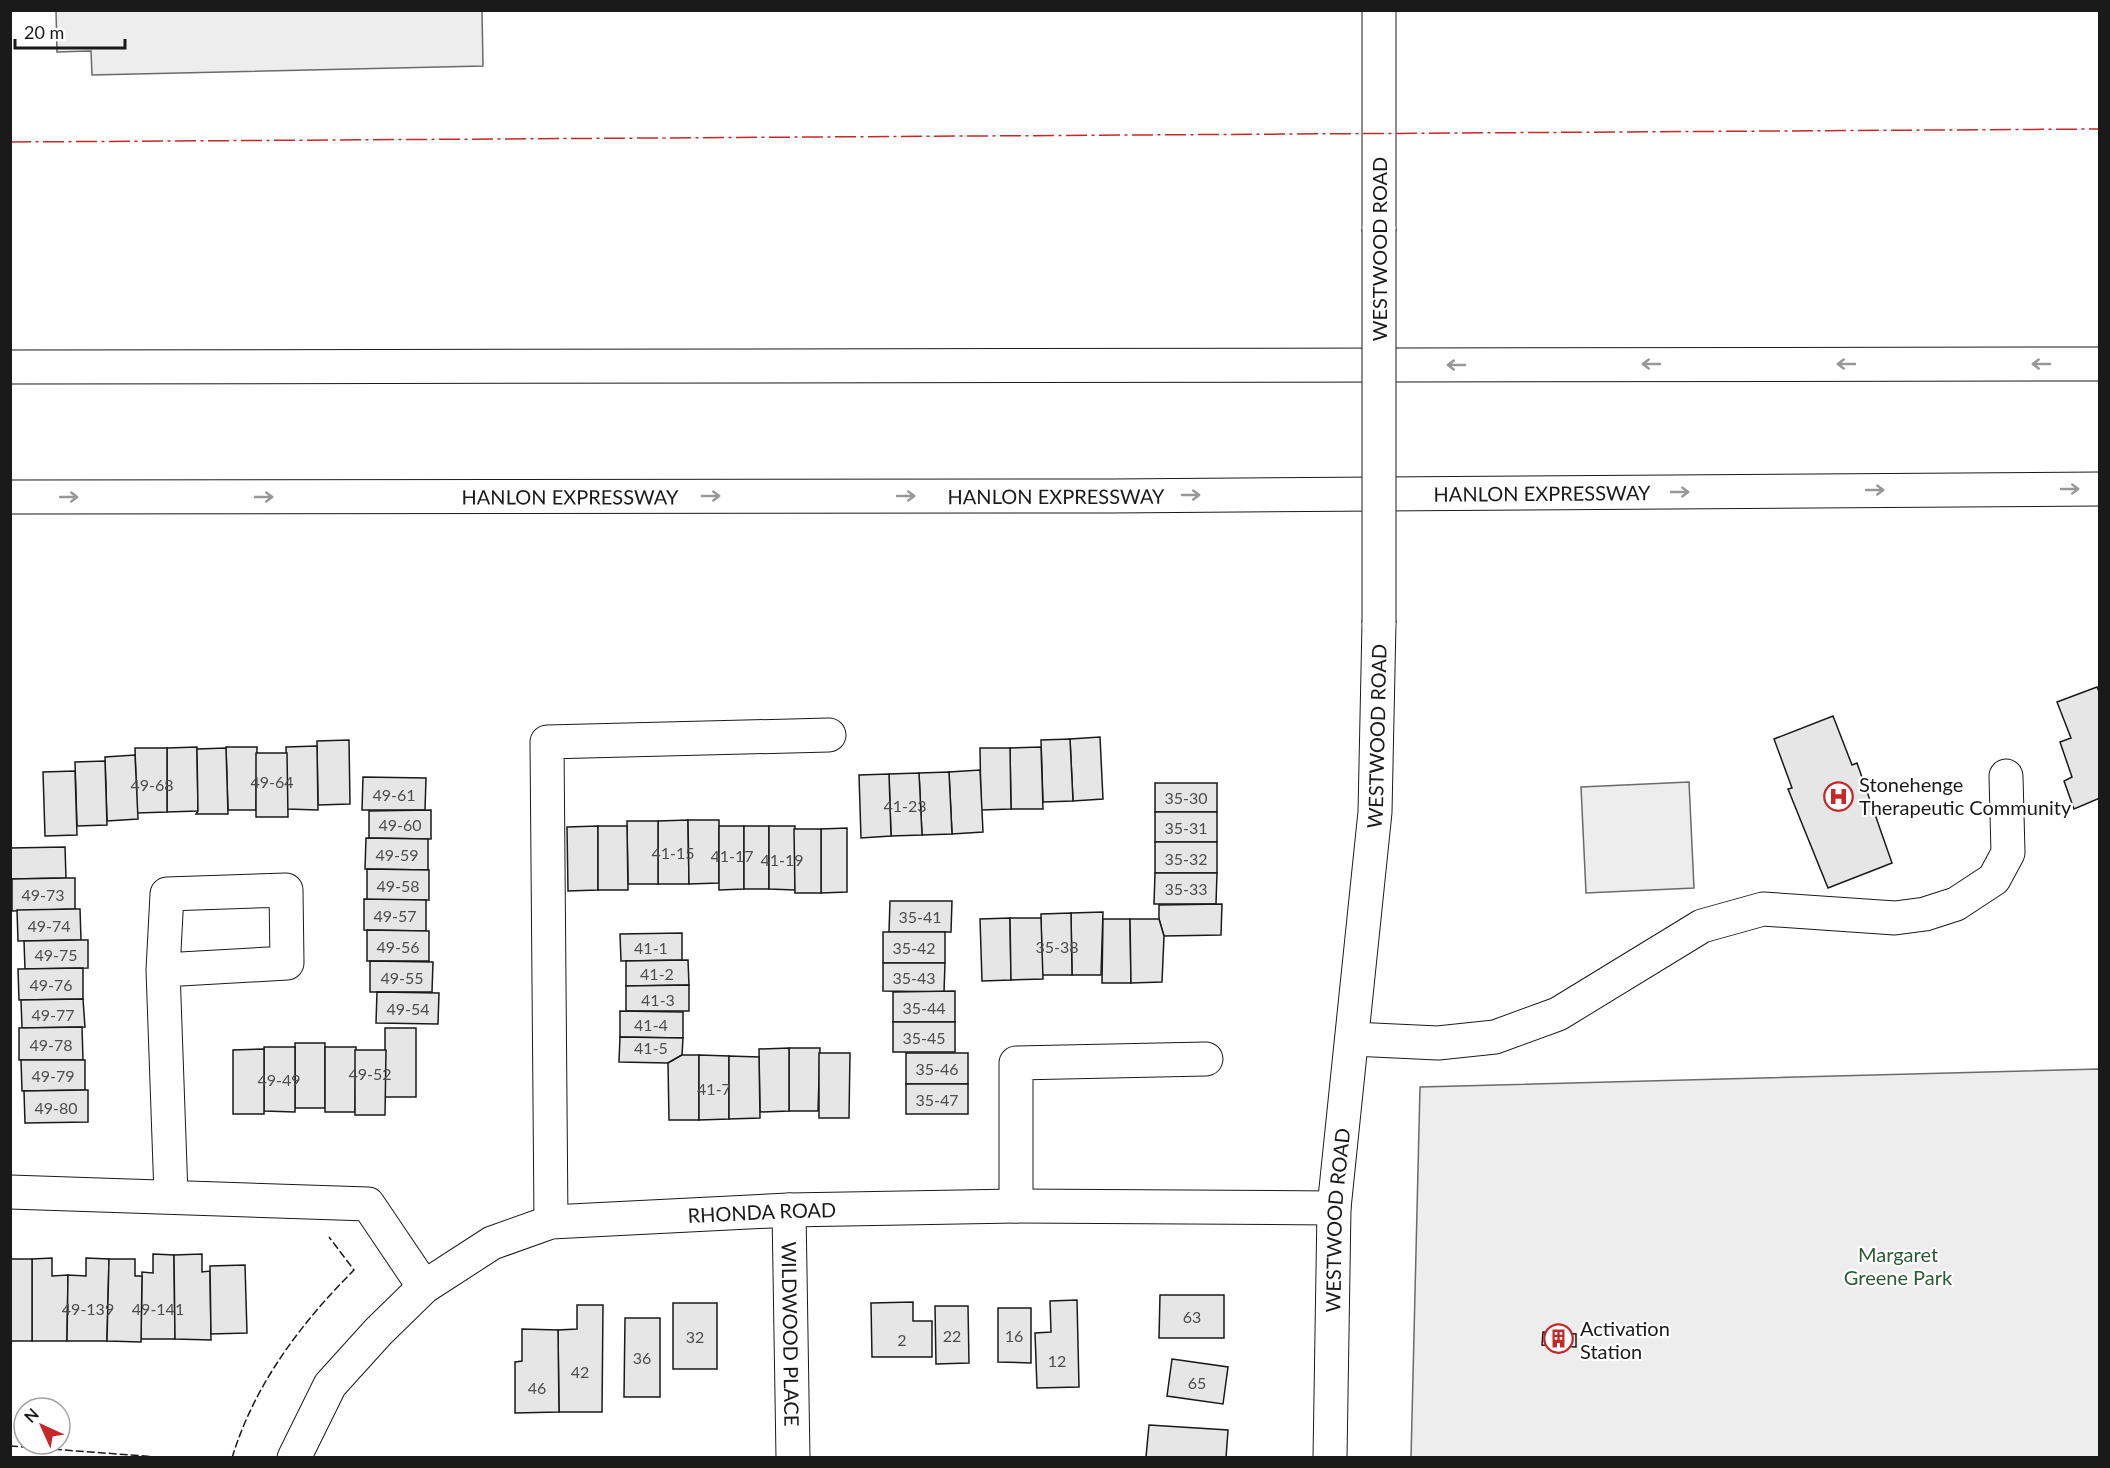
<svg xmlns="http://www.w3.org/2000/svg" width="2110" height="1468" font-family="Lato,sans-serif">
<rect width="100%" height="100%" fill="#fff"/>
<g fill="#ededed" stroke="#6a6a6a" stroke-width="1.5">
<path d="M56,11H482L483,66L92,75L91,51L57,52Z"/>
<path d="M1689,782L1694,888L1586,893L1581,787Z"/>
<path d="M2099,1069V1457L1411,1458L1420,1087Z"/>
</g>
<g fill="#e6e6e6" stroke="#1a1a1a" stroke-width="1.5">
<path d="M2097,687L2100,694V798L2074,809L2064,781L2072,777L2060,742L2071,738L2057,702Z"/>
<path d="M1833,716L1852,765L1857,763L1892,863L1828,888L1788,789L1792,788L1774,739Z"/>
<path d="M1100,737L1103,799L1073,801L1070,739Z"/>
<path d="M1070,739L1073,801L1043,802L1041,740Z"/>
<path d="M349,740L350,804L318,805L317,741Z"/>
<path d="M317,746L318,810L287,809L286,747Z"/>
<path d="M197,747L198,811L167,812V748Z"/>
<path d="M226,747H257L256,810H228Z"/>
<path d="M1041,747L1043,809H1011L1010,748Z"/>
<path d="M135,748H167V812L137,813Z"/>
<path d="M226,748L228,814H196L198,811L197,749Z"/>
<path d="M980,748H1010L1011,809L981,810Z"/>
<path d="M256,753H287L288,817H256Z"/>
<path d="M135,755L138,819L107,821L105,757Z"/>
<path d="M105,761L107,825L77,826L75,762Z"/>
<path d="M980,770L983,832L952,834L949,772Z"/>
<path d="M75,771L77,835L45,836L43,772Z"/>
<path d="M949,772L952,834L922,835L919,773Z"/>
<path d="M919,773L922,835L891,836L889,774Z"/>
<path d="M889,774L891,836L861,838L859,775Z"/>
<path d="M363,777L426,778L425,810H362Z"/>
<rect x="1155" y="783" width="62" height="29"/>
<path d="M431,810V839L369,838V811Z"/>
<rect x="1155" y="812" width="62" height="30"/>
<path d="M688,820L689,884H658V821Z"/>
<path d="M688,820H719V883L689,884Z"/>
<path d="M627,821H658V884H628Z"/>
<path d="M598,826V890L568,891L567,827Z"/>
<path d="M598,826H627L628,890H598Z"/>
<path d="M719,826H744V889L719,890Z"/>
<rect x="744" y="826" width="25" height="63"/>
<path d="M769,826H795V890L769,889Z"/>
<path d="M847,828V892L821,893V829Z"/>
<path d="M794,829H821V893H795Z"/>
<path d="M366,838L428,839V870L365,869Z"/>
<rect x="1155" y="842" width="62" height="31"/>
<path d="M65,847L66,878L10,879V848Z"/>
<path d="M367,869L429,870V900H367Z"/>
<path d="M1155,873H1217L1216,904H1154Z"/>
<path d="M66,878H75V909L12,911V879Z"/>
<path d="M364,899L426,900V931L364,930Z"/>
<path d="M890,901H952L951,932H889Z"/>
<path d="M1222,904L1221,935L1164,936L1159,919V905Z"/>
<path d="M75,909H80L81,940L18,941L17,910Z"/>
<path d="M1103,912L1101,975H1072L1071,913Z"/>
<path d="M1071,913L1072,975H1042L1041,914Z"/>
<path d="M1010,918L1011,980L982,981L980,919Z"/>
<path d="M1010,918H1041L1043,979L1011,980Z"/>
<path d="M1103,919H1130L1131,983H1102Z"/>
<path d="M1130,919H1159L1164,936L1162,982L1131,983Z"/>
<path d="M367,930L429,931V961H367Z"/>
<rect x="883" y="932" width="62" height="31"/>
<path d="M682,933V960L621,961L620,934Z"/>
<path d="M81,940H88V968L25,969L24,941Z"/>
<path d="M688,960L689,985L626,986V961Z"/>
<path d="M370,961L433,962L432,992H370Z"/>
<path d="M883,963H945L944,992L883,991Z"/>
<path d="M83,968V999L19,1000L18,969Z"/>
<path d="M689,985V1011H626V986Z"/>
<path d="M955,991V1022H893V992Z"/>
<path d="M377,992L439,993L438,1024L376,1023Z"/>
<path d="M83,999L85,1027L22,1028L21,1000Z"/>
<path d="M620,1011L683,1012V1038L620,1037Z"/>
<rect x="893" y="1022" width="62" height="30"/>
<path d="M82,1027L83,1060H19V1028Z"/>
<rect x="385" y="1028" width="31" height="69"/>
<path d="M620,1037L683,1038L682,1055L668,1063L619,1062Z"/>
<rect x="295" y="1043" width="30" height="65"/>
<path d="M264,1047H295V1112L264,1111Z"/>
<path d="M325,1047H356L355,1112H325Z"/>
<path d="M789,1048H820L818,1111H789Z"/>
<path d="M789,1048V1111L760,1112L759,1049Z"/>
<path d="M264,1049V1114H233V1050Z"/>
<path d="M355,1050H386L385,1115H355Z"/>
<path d="M819,1053H850L849,1118H819Z"/>
<rect x="906" y="1053" width="62" height="31"/>
<path d="M682,1055H699V1120H669L668,1063Z"/>
<path d="M699,1055L729,1056V1119L699,1120Z"/>
<path d="M729,1056L759,1057L760,1118L729,1119Z"/>
<path d="M21,1060H85V1090L22,1091Z"/>
<rect x="906" y="1084" width="62" height="30"/>
<path d="M85,1090H88V1122L25,1123L24,1091Z"/>
<path d="M153,1254L174,1255L175,1339H141L142,1272L153,1273Z"/>
<path d="M202,1254V1272L210,1271L211,1340L175,1339L174,1255Z"/>
<path d="M52,1258V1276L68,1275L67,1341H32V1259Z"/>
<path d="M86,1258L109,1259L107,1341H67L68,1275L86,1276Z"/>
<rect x="10" y="1259" width="22" height="82"/>
<path d="M109,1259H135V1276H142L141,1342L107,1341Z"/>
<path d="M245,1265L247,1333L211,1334L210,1266Z"/>
<path d="M1160,1295H1224V1338H1159Z"/>
<path d="M1077,1300L1079,1387L1037,1388L1035,1333L1051,1332L1050,1301Z"/>
<path d="M913,1302V1321H932V1357H872L871,1303Z"/>
<rect x="673" y="1303" width="44" height="66"/>
<path d="M577,1305H603L602,1412H559L558,1330L577,1329Z"/>
<path d="M935,1306H968L969,1363L936,1364Z"/>
<path d="M998,1308H1031V1363L998,1362Z"/>
<path d="M625,1318H660V1397H624Z"/>
<path d="M522,1329L558,1330L559,1412L515,1413V1362L522,1361Z"/>
<path d="M1543,1332L1576,1334V1347L1542,1345Z"/>
<path d="M1172,1359L1228,1367L1223,1404L1167,1396Z"/>
<path d="M1149,1425L1228,1430L1226,1458L1146,1457Z"/>
</g>
<g fill="none" stroke-linecap="round" stroke-linejoin="round">
<defs>
<g id="minor">
<path d="M1379,10V229"/>
<path d="M163,970L287,963L286,890L167,894L163,970L171,1195"/>
<path d="M1352,1039L1438,1043L1495,1037L1558,1014L1702,926L1763,909L1895,918L1925,914L1956,904L1994,879L2008,853L2006,776"/>
<path d="M10,1192L368,1204L424,1287"/>
<path d="M1016,1206V1063L1206,1059"/>
<path id="s1" d="M789,1210L793,1458"/>
<path d="M551,1222L547,742L829,735"/>
<path id="s2" d="M294,1458L330,1385L378,1332L424,1287L492,1243L551,1222L789,1210L1016,1206L1334,1208"/>
<path id="s3" d="M1330,1458L1334,1208L1375,812L1379,623"/>
</g>
<g id="highway">
<path d="M10,367L2100,364"/>
<path id="s4" d="M10,497L1111,496L2100,489"/>
</g>
</defs>
<use href="#minor" stroke="#1a1a1a" stroke-width="35"/>
<use href="#highway" stroke="#1a1a1a" stroke-width="35"/>
<use href="#minor" stroke="#fff" stroke-width="33"/>
<use href="#highway" stroke="#fff" stroke-width="33"/>
<defs>
<path id="minor-bridge" d="M1379,229V623"/>
</defs>
<use href="#minor-bridge" stroke="#1a1a1a" stroke-width="35" stroke-linecap="butt"/>
<use href="#minor-bridge" stroke="#fff" stroke-width="33"/>
<g stroke="#1a1a1a" stroke-width="1.5" stroke-dasharray="8 3" stroke-linecap="butt">
<path d="M10,1446L171,1458"/>
<path d="M232,1458C254,1385 301,1323 354,1270L329,1237"/>
</g>
<path stroke="#c62828" stroke-width="1.5" stroke-dasharray="21 4.5 3 4.5" stroke-linecap="butt" d="M10,142L2100,129"/>
</g>
<defs><path id="oneway-shaft" d="M-6 0H5M1.5-3L5.5 0L1.5 3" fill="none" stroke-width="1.6" stroke-linecap="round" stroke-linejoin="round" transform="scale(1.5)"/></defs>
<g stroke="#989898">
<use href="#oneway-shaft" transform="translate(1651 364) rotate(180)"/>
<use href="#oneway-shaft" transform="translate(1846 364) rotate(180)"/>
<use href="#oneway-shaft" transform="translate(2041 364) rotate(180)"/>
<use href="#oneway-shaft" transform="translate(1456 365) rotate(180)"/>
<use href="#oneway-shaft" transform="translate(2070 489)"/>
<use href="#oneway-shaft" transform="translate(1875 490)"/>
<use href="#oneway-shaft" transform="translate(1680 492)"/>
<use href="#oneway-shaft" transform="translate(1191 495)"/>
<use href="#oneway-shaft" transform="translate(711 496)"/>
<use href="#oneway-shaft" transform="translate(906 496)"/>
<use href="#oneway-shaft" transform="translate(69 497)"/>
<use href="#oneway-shaft" transform="translate(264 497)"/>
</g>
<defs>
<symbol id="hospital-ring" viewBox="-11 -11 22 22"><circle r="9.5" fill="#fff" stroke="#c62828" stroke-width="1.5"/><path d="M-5-5h3v3.5h4V-5h3V5h-3V1.5h-4V5h-3Z" fill="#c62828"/></symbol>
<symbol id="building-ring" viewBox="-11 -11 22 22"><circle r="9.5" fill="#fff" stroke="#c62828" stroke-width="1.5"/><path d="M-4-6H4V6H1V3H-1V6H-4ZM-2.5-4.3h1.7v1.8h-1.7ZM.8-4.3h1.7v1.8H.8ZM-2.5-1h1.7V.8h-1.7ZM.8-1h1.7V.8H.8Z" fill="#c62828"/></symbol>
</defs>
<g fill-rule="evenodd">
<use href="#hospital-ring" x="1822" y="780" width="33" height="33"/>
<use href="#building-ring" x="1542" y="1322" width="33" height="33"/>
</g>
<g text-anchor="middle" dominant-baseline="central" stroke-width="4.5" stroke-linejoin="round" paint-order="stroke">
<g font-size="16" fill="#4d4d4d">
<text x="272" y="781">49-64</text>
<text x="152" y="784">49-68</text>
<text x="394" y="794">49-61</text>
<text x="1186" y="797">35-30</text>
<text x="905" y="805">41-23</text>
<text x="400" y="824">49-60</text>
<text x="1186" y="827">35-31</text>
<text x="673" y="852">41-15</text>
<text x="397" y="854">49-59</text>
<text x="732" y="855">41-17</text>
<text x="1186" y="858">35-32</text>
<text x="782" y="859">41-19</text>
<text x="398" y="885">49-58</text>
<text x="1186" y="888">35-33</text>
<text x="43" y="894">49-73</text>
<text x="395" y="915">49-57</text>
<text x="920" y="916">35-41</text>
<text x="49" y="925">49-74</text>
<text x="398" y="946">49-56</text>
<text x="1057" y="946">35-38</text>
<text x="651" y="947">41-1</text>
<text x="914" y="947">35-42</text>
<text x="56" y="954">49-75</text>
<text x="657" y="973">41-2</text>
<text x="402" y="977">49-55</text>
<text x="914" y="977">35-43</text>
<text x="51" y="984">49-76</text>
<text x="658" y="999">41-3</text>
<text x="924" y="1007">35-44</text>
<text x="408" y="1008">49-54</text>
<text x="53" y="1014">49-77</text>
<text x="651" y="1024">41-4</text>
<text x="924" y="1037">35-45</text>
<text x="51" y="1044">49-78</text>
<text x="651" y="1047">41-5</text>
<text x="937" y="1068">35-46</text>
<text x="370" y="1073">49-52</text>
<text x="53" y="1075">49-79</text>
<text x="279" y="1079">49-49</text>
<text x="714" y="1088">41-7</text>
<text x="937" y="1099">35-47</text>
<text x="56" y="1107">49-80</text>
<text x="88" y="1308">49-139</text>
<text x="158" y="1308">49-141</text>
<text x="1192" y="1316">63</text>
<text x="952" y="1335">22</text>
<text x="1014" y="1335">16</text>
<text x="695" y="1336">32</text>
<text x="902" y="1339">2</text>
<text x="642" y="1357">36</text>
<text x="1057" y="1360">12</text>
<text x="580" y="1371">42</text>
<text x="1197" y="1382">65</text>
<text x="537" y="1387">46</text>
</g>
<g font-size="20" fill="#1a1a1a" stroke="#fff">
<text transform="translate(1379 249) rotate(-90)">WESTWOOD ROAD</text>
<text stroke="none"><textPath href="#s4" startOffset="1532">HANLON EXPRESSWAY</textPath></text>
<text stroke="none"><textPath href="#s4" startOffset="1046">HANLON EXPRESSWAY</textPath></text>
<text stroke="none"><textPath href="#s4" startOffset="560">HANLON EXPRESSWAY</textPath></text>
<text stroke="none"><textPath href="#s3" startOffset="724">WESTWOOD ROAD</textPath></text>
<text stroke="none"><textPath href="#s2" startOffset="572">RHONDA ROAD</textPath></text>
<text stroke="none"><textPath href="#s3" startOffset="238">WESTWOOD ROAD</textPath></text>
<text stroke="none"><textPath href="#s1" startOffset="124">WILDWOOD PLACE</textPath></text>
</g>
<g font-size="20" fill="#1a1a1a" stroke="#fff" text-anchor="start">
<text x="1859" y="784">Stonehenge<tspan x="1859" dy="23">Therapeutic Community</tspan></text>
<text x="1580" y="1328">Activation<tspan x="1580" dy="23">Station</tspan></text>
</g>
<g font-size="20" fill="#2b5a34" stroke="#fff">
<text x="1898" y="1254">Margaret<tspan x="1898" dy="23">Greene Park</tspan></text>
</g>
</g>
<rect width="2110" height="1468" fill="none" stroke="#1a1a1a" stroke-width="24"/>
<g transform="translate(42 1426) rotate(315)"><circle r="28" fill="#ffffff" stroke="#a3a3a3" stroke-width="1.5"/>
<path d="M0-4.5L10 22L0 15L-10 22Z" fill="#c62828"/>
<text y="-9" font-size="16" font-weight="bold" text-anchor="middle" fill="#1a1a1a">N</text>
</g>
<path d="M15 39v9h110v-9" fill="none" stroke="#1a1a1a" stroke-width="3"/>
<text x="24" y="39" font-size="18" fill="#1a1a1a" stroke="#ffffff" stroke-width="4.5" paint-order="stroke">20 m</text>
</svg>
